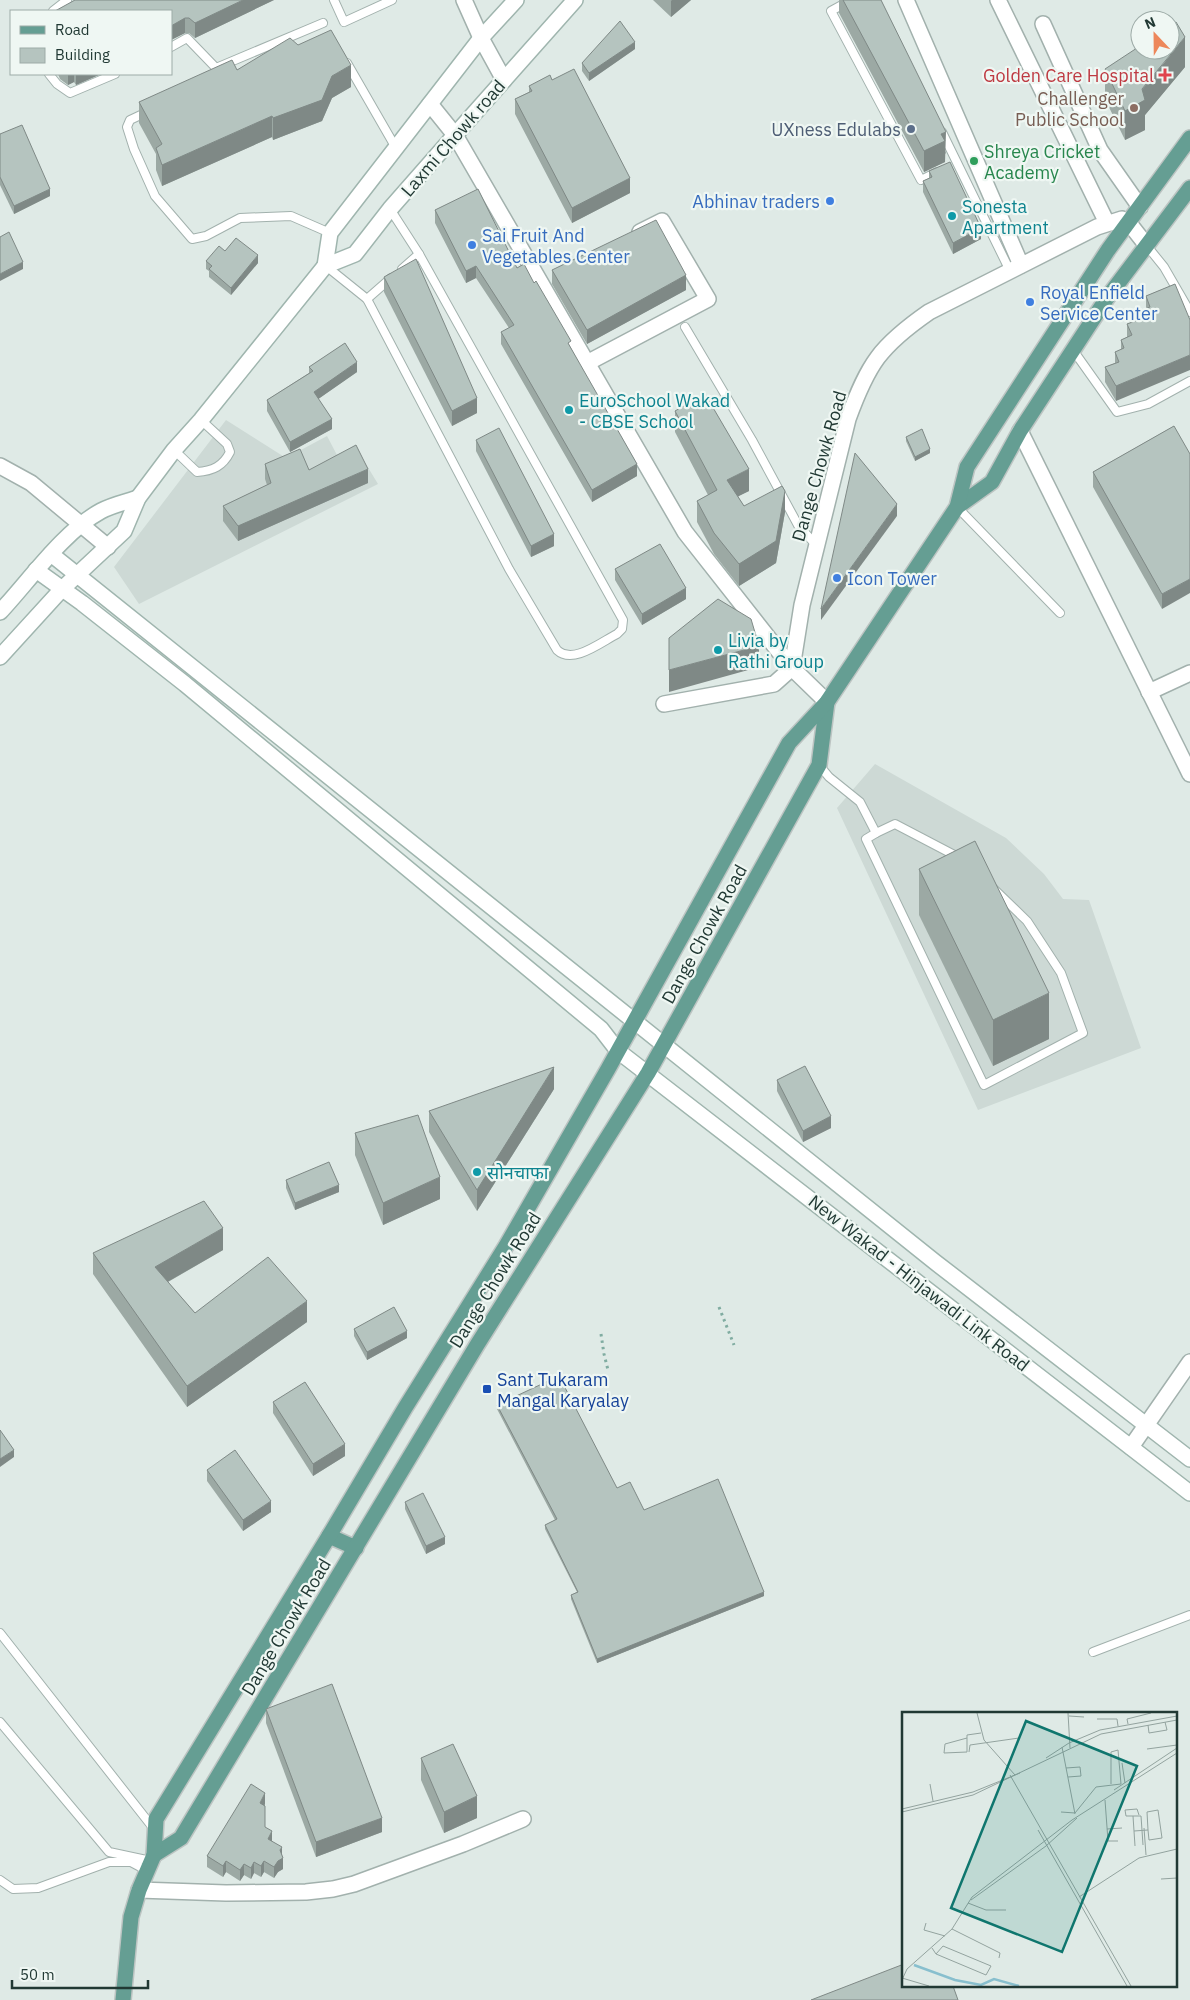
<svg xmlns="http://www.w3.org/2000/svg" width="1190" height="2000" font-family="'IBM Plex Sans','Noto Sans Devanagari',sans-serif">
<rect width="100%" height="100%" fill="#dfeae6"/>
<g fill="#cdd9d5">
<path d="M226,420L286,458L327,436L337,455L355,446L378,484L139,604L114,567Z"/>
<path d="M875,764L1006,838L1044,874L1063,899L1089,900L1141,1048L978,1110L837,808Z"/>
</g>
<g fill="none" stroke-linecap="round" stroke-linejoin="round">
<defs>
<g id="service">
<path d="M334,0L344,22L392,0"/>
<path d="M851,0L831,11L921,180L937,172"/>
<path d="M53,11L67,0"/>
<path d="M171,47L187,38L216,68L323,23"/>
<path d="M347,63L396,148"/>
<path d="M49,74L57,84L70,93L115,74"/>
<path d="M147,112L130,120L127,127L134,149L155,196L192,239L206,236L240,218L291,216L330,233"/>
<path d="M942,132L1010,271"/>
<path d="M1147,246L1164,267L1190,312"/>
<path d="M326,266L367,299L509,569L557,650C573,665 601,642 617,634L622,629L623,620L419,254L390,209"/>
<path d="M402,269L419,254"/>
<path d="M367,299L391,278"/>
<path d="M685,327L752,440L798,525L816,545"/>
<path d="M1073,350L1117,412L1148,404L1190,381"/>
<path d="M174,450L197,472C213,471 223,466 230,452L227,444L201,420"/>
<path d="M957,507L1060,613"/>
<path d="M819,765L829,777L860,802L876,833L895,824L960,858"/>
<path d="M876,833L866,839L984,1085L1083,1033L1061,973L1027,921L994,889"/>
<path d="M0,1633L154,1829"/>
<path d="M1093,1652L1190,1615"/>
<path d="M0,1722L109,1852L151,1861"/>
<path d="M0,1880L13,1889L38,1888L109,1862H131L146,1870"/>
</g>
<g id="minor">
<path d="M464,0L481,38L504,80"/>
<path d="M906,0L1021,265"/>
<path d="M998,0L1107,223"/>
<path d="M1043,24L1100,150L1140,207"/>
<path d="M430,104L455,135L685,532L792,668L827,702"/>
<path d="M587,363L708,299L662,221L640,232"/>
<path d="M1020,431L1190,774"/>
<path d="M0,466L31,483L108,547"/>
<path d="M1149,692L1190,673"/>
<path d="M664,704L774,684L792,668L802,605L848,419C868,364 880,346 929,312L1097,227L1122,219L1129,223L1147,246"/>
<path d="M1131,1447L1190,1362"/>
<path d="M139,1890L226,1893L306,1892L333,1889L354,1884L463,1844L523,1819"/>
</g>
<g id="secondary">
<path d="M325,266L330,233L481,38L516,0"/>
<path d="M51,554L935,1262L1190,1459"/>
<path d="M36,570L82,603L185,684L601,1029L618,1051L1190,1493"/>
<path d="M0,612C29,581 64,531 101,511C112,505 126,502 138,498"/>
<path d="M0,657L62,589L124,531L138,498L174,450L201,420L325,266L355,254L390,209L455,135L575,0"/>
</g>
<g id="primary">
<path d="M957,507L992,482L1020,431L1107,298L1190,188"/>
<path d="M329,1536L356,1548"/>
<path d="M154,1855L181,1838L477,1345L648,1073L819,765L827,702"/>
<path d="M123,2000L131,1917L139,1890L154,1855L156,1819L329,1536L405,1408L506,1246L608,1069L789,743L827,702L957,507L967,467L1108,250L1190,138"/>
</g>
</defs>
<use href="#service" stroke="#a2b1ad" stroke-width="10"/>
<use href="#minor" stroke="#a2b1ad" stroke-width="18"/>
<use href="#secondary" stroke="#9fb5ae" stroke-width="18"/>
<use href="#primary" stroke="#bcc4c2" stroke-width="18"/>
<g stroke="#80aca1" stroke-width="3" stroke-dasharray="2.5 4" stroke-linecap="butt">
<path d="M719,1307L734,1345"/>
<path d="M601,1334L604,1354L608,1370"/>
</g>
<use href="#service" stroke="#fff" stroke-width="8"/>
<use href="#minor" stroke="#fff" stroke-width="15"/>
<use href="#secondary" stroke="#fff" stroke-width="15"/>
<use href="#primary" stroke="#659e93" stroke-width="15"/>
</g>
<g fill="#9ca9a4">
<path d="M274,0L195,38L189,33H185L171,40V11Z"/>
<path d="M653,0H691L671,17Z"/>
<path d="M839,0H881L946,153L945,154V162L924,172L839,13Z"/>
<path d="M298,45L351,87L332,98L322,121L273,140L272,137L162,186L156,170V154L139,123V102L237,70Z"/>
<path d="M635,49L589,81L582,71V63Z"/>
<path d="M1185,67L1145,115V130L1125,140L1105,99V69Z"/>
<path d="M58,74H101L76,85L74,82L68,85L60,79Z"/>
<path d="M552,80L630,193L572,223L515,114V99L529,92V86Z"/>
<path d="M0,134L50,196L14,214L0,185Z"/>
<path d="M929,171L981,239L953,254L923,192V181L929,178Z"/>
<path d="M435,210L517,268L534,283L571,348L637,476L592,502L501,344V332L509,328L476,278L466,283L435,223Z"/>
<path d="M225,251L258,263L231,295L209,277V271L206,269V261Z"/>
<path d="M552,270L686,290L587,344L552,284Z"/>
<path d="M384,277L477,413L452,426L384,292Z"/>
<path d="M1175,284L1116,401L1105,382V367L1115,363V352L1121,350V340L1127,337V324L1135,321V313L1146,309V296Z"/>
<path d="M309,367L357,372L318,399L332,429L290,452L267,411V400L309,373Z"/>
<path d="M675,411L749,491L738,496L744,506L785,512L776,563L739,586L714,554L697,522V501L708,495L675,432Z"/>
<path d="M1174,426L1162,609L1093,487V472Z"/>
<path d="M906,437L930,453L915,461L906,441Z"/>
<path d="M476,440L554,546L531,557L476,451Z"/>
<path d="M265,464L309,470L368,483L238,541L223,521V506L267,485L265,479Z"/>
<path d="M615,569L686,599L642,625L615,580Z"/>
<path d="M919,869L1049,1039L993,1066L919,915Z"/>
<path d="M777,1080L831,1128L803,1142L777,1091Z"/>
<path d="M554,1089L477,1211L429,1132V1111Z"/>
<path d="M355,1133L440,1199L383,1225L355,1155Z"/>
<path d="M286,1180L339,1192L295,1210L286,1188Z"/>
<path d="M223,1250L168,1282L195,1313L307,1322L187,1407L93,1274V1253Z"/>
<path d="M354,1329L407,1338L367,1360L354,1336Z"/>
<path d="M273,1402L345,1456L313,1476L273,1413Z"/>
<path d="M497,1405L617,1488L644,1510L764,1596L597,1663L571,1599V1595L577,1592L545,1529V1525L555,1520L497,1409Z"/>
<path d="M207,1470L271,1512L243,1531L207,1481Z"/>
<path d="M405,1502L445,1544L426,1554L405,1509Z"/>
<path d="M266,1709L382,1832L316,1857L266,1723Z"/>
<path d="M421,1758L477,1818L444,1833L421,1780Z"/>
<path d="M265,1804V1827L272,1841L282,1855L283,1869L278,1872L274,1878L264,1872L261,1877L254,1873L251,1879L244,1875L240,1881L226,1872L223,1877L207,1867V1856Z"/>
</g>
<g fill="#7f8986">
<path d="M243,0H274L195,38V23Z"/>
<path d="M672,0H691L671,17V1Z"/>
<path d="M185,18V33L171,40V26Z"/>
<path d="M1185,37V67L1145,115V130L1125,140V111Z"/>
<path d="M635,42V49L589,81V73Z"/>
<path d="M351,65V87L332,98L322,121L273,140V118L332,76Z"/>
<path d="M68,74H74V82L68,85Z"/>
<path d="M76,74H101L76,85Z"/>
<path d="M272,116V137L162,186V165Z"/>
<path d="M946,132L945,162L924,172V151L941,134Z"/>
<path d="M630,178V193L572,223V208Z"/>
<path d="M50,189V196L14,214V206Z"/>
<path d="M981,228V239L953,254V243Z"/>
<path d="M258,255V263L231,295V288Z"/>
<path d="M23,262V269L0,281V274Z"/>
<path d="M476,266V278L466,283V271Z"/>
<path d="M686,275V290L587,344V330Z"/>
<path d="M1190,355V370L1116,401V386Z"/>
<path d="M357,362V372L314,402V392Z"/>
<path d="M477,398V413L452,426V411Z"/>
<path d="M332,419V429L290,452V442Z"/>
<path d="M930,449V453L915,461V457Z"/>
<path d="M637,464V476L592,502V490Z"/>
<path d="M368,469V483L238,541V526Z"/>
<path d="M749,469V491L727,502V480Z"/>
<path d="M785,491V512L776,563L739,586V564Z"/>
<path d="M897,504V516L821,620V609Z"/>
<path d="M554,534V546L531,557V546Z"/>
<path d="M1190,579V593L1162,609V594Z"/>
<path d="M686,588V599L642,625V614Z"/>
<path d="M759,646V667L669,692V670Z"/>
<path d="M1049,993V1039L993,1066V1020Z"/>
<path d="M554,1067V1089L477,1211V1190Z"/>
<path d="M831,1116V1128L803,1142V1131Z"/>
<path d="M440,1177V1199L383,1225V1203Z"/>
<path d="M339,1185V1192L295,1210V1203Z"/>
<path d="M223,1228V1250L155,1289V1267Z"/>
<path d="M307,1301V1322L187,1407V1386Z"/>
<path d="M407,1331V1338L367,1360V1352Z"/>
<path d="M345,1444V1456L313,1476V1464Z"/>
<path d="M14,1450V1457L0,1467V1459Z"/>
<path d="M271,1501V1512L243,1531V1520Z"/>
<path d="M445,1537V1544L426,1554V1546Z"/>
<path d="M764,1592V1596L597,1663V1659Z"/>
<path d="M265,1793V1804L260,1814V1803Z"/>
<path d="M477,1796V1818L444,1833V1812Z"/>
<path d="M382,1818V1832L316,1857V1842Z"/>
<path d="M272,1831V1842L268,1839Z"/>
<path d="M282,1847V1858H283V1869L278,1872L274,1878V1867L280,1850Z"/>
<path d="M226,1861V1872L223,1877V1866Z"/>
<path d="M264,1861V1872L261,1877V1866Z"/>
<path d="M254,1862V1873L251,1879V1868Z"/>
<path d="M244,1864V1875L240,1881V1870Z"/>
</g>
<g fill="#b5c4bf" stroke="#7f8986">
<path d="M75,0H243L195,23L189,18H185L171,26V11H55Z"/>
<path d="M843,0H881L946,132L941,134L945,141L924,151Z"/>
<path d="M620,21L635,42L589,73L582,63Z"/>
<path d="M1176,22L1185,37L1142,89L1145,100L1125,111L1105,69L1140,46V50H1170V26Z"/>
<path d="M331,30L351,65L332,76L322,100L273,118L272,116L162,165L156,148L162,144L139,102L232,60L237,70L290,38L298,45Z"/>
<path d="M574,69L630,178L572,208L515,99L532,91L529,86L550,75L552,80Z"/>
<path d="M22,125L50,189L14,206L0,177V134Z"/>
<path d="M950,162L981,228L953,243L923,181L932,177L929,171Z"/>
<path d="M478,189L517,268L524,264L534,283L536,281L571,341L568,343L637,464L592,490L501,332L514,325L476,266L466,271L435,210Z"/>
<path d="M656,220L686,275L587,330L552,270Z"/>
<path d="M9,232L23,262L0,274V237Z"/>
<path d="M236,238L258,255L231,288L209,269L212,266L206,261L219,246L225,251Z"/>
<path d="M416,259L477,398L452,411L384,277Z"/>
<path d="M1175,284L1190,320V355L1116,386L1105,367L1119,362L1115,352L1124,348L1121,340L1132,335L1127,324L1138,320L1135,313L1150,307L1146,296Z"/>
<path d="M345,343L357,362L314,392L332,419L290,442L267,400L313,371L309,367Z"/>
<path d="M705,394L749,469L727,480L744,506L782,486L785,491L776,541L739,564L714,533L697,501L717,490L675,411Z"/>
<path d="M1174,426L1190,454V579L1162,594L1093,472Z"/>
<path d="M499,428L554,534L531,546L476,440Z"/>
<path d="M922,429L930,449L915,457L906,437Z"/>
<path d="M356,445L368,469L238,526L223,506L271,483L265,464L300,449L309,470Z"/>
<path d="M855,453L897,504L821,609Z"/>
<path d="M660,544L686,588L642,614L615,569Z"/>
<path d="M718,599L751,619L759,646L669,670V638Z"/>
<path d="M975,841L1049,993L993,1020L919,869Z"/>
<path d="M805,1066L831,1116L803,1131L777,1080Z"/>
<path d="M554,1067L477,1190L429,1111Z"/>
<path d="M418,1115L440,1177L383,1203L355,1133Z"/>
<path d="M329,1162L339,1185L295,1203L286,1180Z"/>
<path d="M204,1201L223,1228L155,1267L195,1313L268,1257L307,1301L187,1386L93,1253Z"/>
<path d="M394,1307L407,1331L367,1352L354,1329Z"/>
<path d="M559,1376L617,1488L630,1482L644,1510L718,1479L764,1592L597,1659L571,1595L578,1592L545,1525L557,1519L497,1405Z"/>
<path d="M305,1382L345,1444L313,1464L273,1402Z"/>
<path d="M0,1430L14,1450L0,1459Z"/>
<path d="M235,1450L271,1501L243,1520L207,1470Z"/>
<path d="M423,1493L445,1537L426,1546L405,1502Z"/>
<path d="M332,1684L382,1818L316,1842L266,1709Z"/>
<path d="M453,1744L477,1796L444,1812L421,1758Z"/>
<path d="M251,1784L265,1793L260,1803L265,1806V1827L272,1831L268,1839L282,1847L280,1850L283,1858L278,1861L274,1867L264,1861L261,1866L254,1862L251,1868L244,1864L240,1870L226,1861L223,1866L207,1856Z"/>
<path d="M904,1964V1986H953L958,2000H811Z"/>
</g>
<path fill="#e0444e" stroke="#eff7f3" stroke-width="2" d="M1162.5 67.5h5v5h5v5h-5v5h-5v-5h-5v-5h5z"/>
<circle fill="#8d6e63" stroke="#eff7f3" stroke-width="2" cx="1134" cy="108" r="5"/>
<circle fill="#5c6f8a" stroke="#eff7f3" stroke-width="2" cx="911" cy="129" r="5"/>
<circle fill="#2e9e5b" stroke="#eff7f3" stroke-width="2" cx="974" cy="161" r="5"/>
<g fill="#3f7fe0" stroke="#eff7f3" stroke-width="2">
<circle cx="830" cy="201" r="5"/>
<circle cx="472" cy="245" r="5"/>
<circle cx="1030" cy="302" r="5"/>
<circle cx="837" cy="578" r="5"/>
</g>
<g fill="#0f9aa8" stroke="#eff7f3" stroke-width="2">
<circle cx="952" cy="216" r="5"/>
<circle cx="569" cy="410" r="5"/>
<circle cx="718" cy="650" r="5"/>
<circle cx="477" cy="1172" r="5"/>
</g>
<rect fill="#1a4fb4" stroke="#eff7f3" stroke-width="2" x="482" y="1384" width="10" height="10" rx="2.5"/>
<g text-anchor="middle" dominant-baseline="central" stroke-width="4.5" stroke-linejoin="round" paint-order="stroke">
<g font-size="18" fill="#be3a42" stroke="#eff7f3" text-anchor="end">
<text x="1154" y="75">Golden Care Hospital</text>
</g>
<g font-size="18" fill="#785e54" stroke="#eff7f3" text-anchor="end">
<text x="1124" y="98">Challenger<tspan x="1124" dy="21">Public School</tspan></text>
</g>
<g font-size="18" fill="#4e5e75" stroke="#eff7f3" text-anchor="end">
<text x="901" y="129">UXness Edulabs</text>
</g>
<g font-size="18" fill="#213934" stroke="#eff7f3">
<text transform="translate(453 138) rotate(-49)">Laxmi Chowk road</text>
<text transform="translate(819 466) rotate(-74)">Dange Chowk Road</text>
<text transform="translate(704 934) rotate(-61)">Dange Chowk Road</text>
<text transform="translate(495 1280) rotate(-58)">Dange Chowk Road</text>
<text transform="translate(919 1283) rotate(38)">New Wakad - Hinjawadi Link Road</text>
<text transform="translate(286 1627) rotate(-59)">Dange Chowk Road</text>
</g>
<g font-size="18" fill="#27864d" stroke="#eff7f3" text-anchor="start">
<text x="984" y="151">Shreya Cricket<tspan x="984" dy="21">Academy</tspan></text>
</g>
<g font-size="18" fill="#366cbe" stroke="#eff7f3" text-anchor="start">
<text x="820" y="201" text-anchor="end">Abhinav traders</text>
<text x="482" y="235">Sai Fruit And<tspan x="482" dy="21">Vegetables Center</tspan></text>
<text x="1040" y="292">Royal Enfield<tspan x="1040" dy="21">Service Center</tspan></text>
<text x="847" y="578">Icon Tower</text>
</g>
<g font-size="18" fill="#0d838f" stroke="#eff7f3" text-anchor="start">
<text x="962" y="206">Sonesta<tspan x="962" dy="21">Apartment</tspan></text>
<text x="579" y="400">EuroSchool Wakad<tspan x="579" dy="21">- CBSE School</tspan></text>
<text x="728" y="640">Livia by<tspan x="728" dy="21">Rathi Group</tspan></text>
<text x="487" y="1172">सोनचाफा</text>
</g>
<g font-size="18" fill="#164399" stroke="#eff7f3" text-anchor="start">
<text x="497" y="1379">Sant Tukaram<tspan x="497" dy="21">Mangal Karyalay</tspan></text>
</g>
</g>
<g transform="translate(902 1712)">
<rect width="275" height="275" fill="#dfeae6"/>
<path fill="none" stroke="#88bfce" stroke-width="2.5" d="M12,253L53,268L79,273L92,267L117,274"/>
<path fill="none" stroke="#93a39f" stroke-width="1" d="M75,1L82,28L113,63M166,1L168,36M167,4L182,5M195,7H215L216,14M226,12L225,7L249,1M246,13L247,21L265,18L263,10M65,26L43,32L42,41L65,40V23L79,21M160,35L173,102M245,37L275,33M67,40L68,33L117,26M144,46L167,31L198,18L275,4M220,51L223,71M164,56L178,55L179,64L166,65M108,63L229,274M28,72L31,89M209,72V40L216,38L219,72M212,78L275,36M203,88L206,129H216M0,97L71,80L118,61M0,100L71,83L199,22L275,8M159,100L173,101L194,75L219,72M237,103L235,97L223,98L224,104H239L241,133M231,104L233,134M242,116L244,143M205,117L220,116M136,118L225,274M232,119L246,118L247,128L260,126L256,98L245,100L246,118M259,167L275,166M177,185L237,146L275,137M69,188L144,134L175,106M66,191L84,198H104M24,211L22,218L43,224M50,217L98,241L97,246M30,236L34,242L84,263L89,254L41,234L34,242M0,266L27,274M0,268L5,257L50,217L70,185L170,108L275,41"/>
<path fill="#0f766e" fill-opacity="0.15" stroke="#0f766e" stroke-width="2.5" d="M124,9L235,54L160,240L49,196Z"/>
<rect width="275" height="275" fill="none" stroke="#213934" stroke-width="2.5"/>
</g>
<rect x="10" y="10" width="162" height="65" fill="#eff7f3" stroke="#9daba7"/>
<rect x="20" y="26" width="25" height="8" fill="#659e93" stroke="#9daba7"/>
<text x="55" y="35" font-size="15" fill="#213934">Road</text>
<rect x="20" y="48" width="25" height="15" fill="#b5c4bf" stroke="#9daba7"/>
<text x="55" y="60" font-size="15" fill="#213934">Building</text>
<g transform="translate(1155 35) rotate(338)"><circle r="24" fill="#eff7f3" stroke="#9daba7"/>
<path d="M0-4L9 19L0 12L-9 19Z" fill="#ed875a"/>
<text y="-8" font-size="14" font-weight="bold" text-anchor="middle" fill="#213934">N</text>
</g>
<path d="M12 1980v8h136v-8" fill="none" stroke="#213934" stroke-width="2.5"/>
<text x="20" y="1980" font-size="15" fill="#213934" stroke="#eff7f3" stroke-width="4" paint-order="stroke">50 m</text>
</svg>
